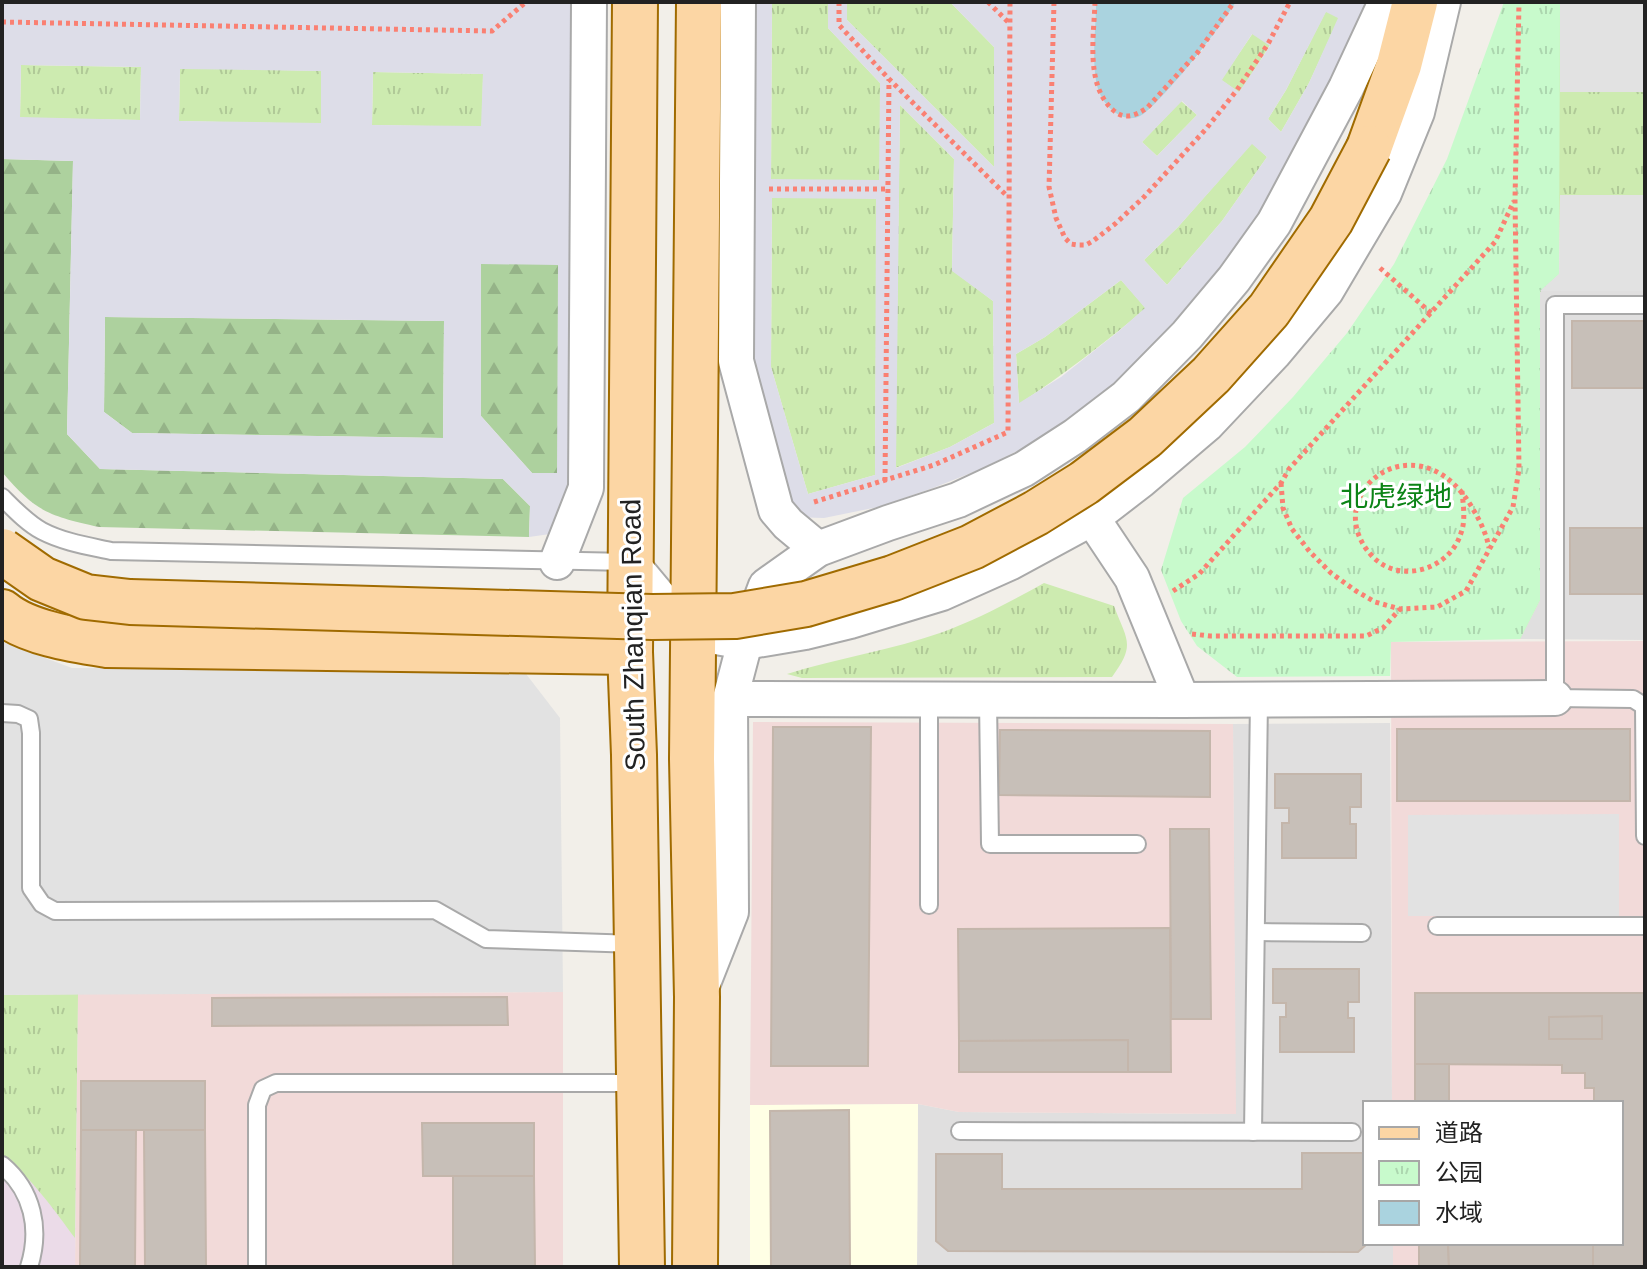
<svg xmlns="http://www.w3.org/2000/svg" width="1647" height="1269" font-family="Arial,'Noto Sans SC',sans-serif">
<defs>
<pattern id="grass-tufts" width="24" height="20" patternUnits="userSpaceOnUse" patternTransform="scale(2)"><rect width="24" height="20" fill="#cdebb0"/><path d="M3 7l-1-3M5 7V3M7 7l1-3M15 17l-1-3M17 17v-4M19 17l1-3" fill="none" stroke="#b0c997"/></pattern>
<pattern id="forest-firs" width="22" height="20" patternUnits="userSpaceOnUse" patternTransform="scale(2)"><rect width="22" height="20" fill="#add19e"/><path d="M5 1l3.5 6h-7zM16 11l3.5 6h-7z" fill="#95b388"/></pattern>
<pattern id="park-tufts" width="24" height="20" patternUnits="userSpaceOnUse" patternTransform="scale(2)"><rect width="24" height="20" fill="#c8facc"/><path d="M3 7l-1-3M5 7V3M7 7l1-3M15 17l-1-3M17 17v-4M19 17l1-3" fill="none" stroke="#acd6af"/></pattern>
</defs>
<rect width="100%" height="100%" fill="#f2efe9"/>
<g fill="#e0dfdf">
<path d="M1540,291H1645V640L1520,639L1540,600Z"/>
<path d="M1390,723L1392,1103H1365V1243H1393V1267H917L918,1104L959,1112L1235,1114L1233,724Z"/>
</g>
<g fill="#f2dad9">
<path d="M1645,641V1267H1393V1243H1621V1103H1392L1391,642Z"/>
<path d="M753,722L1233,724L1236,1114L959,1112L918,1104L750,1105Z"/>
<path d="M563,992V1267H75L78,994Z"/>
</g>
<path fill="#ebdbe8" d="M78,994L75,1267H2V995Z"/>
<path fill="#ffffe5" d="M918,1104L917,1267H750V1105Z"/>
<g fill="url(#grass-tufts)">
<path d="M772,2H828V28L880,83V180H771Z"/>
<path d="M847,2H950L994,47L995,168L847,20Z"/>
<path d="M1529,2H1560V92H1645V195H1560L1559,274L1540,292V600L1520,639H1462Z"/>
<path d="M1326,11L1339,18L1309,83L1281,132L1268,119L1286,90Z"/>
<path d="M1253,33L1270,45L1240,93L1221,80Z"/>
<path d="M21,65L141,67L140,120L20,118Z"/>
<path d="M180,68L322,71L321,124L179,121Z"/>
<path d="M373,72L483,74L482,127L372,125Z"/>
<path d="M1181,101L1197,115L1157,156L1142,142Z"/>
<path d="M900,105L954,159L952,270L993,301L994,423L950,447L895,468Z"/>
<path d="M1252,143L1267,157L1222,221L1167,285L1144,260L1178,227Z"/>
<path d="M772,197L877,198L875,475L808,494L771,367Z"/>
<path d="M1121,280L1146,308C1105,343 1063,375 1019,404L1016,354L1045,337Z"/>
<path d="M1044,583L1114,606C1127,641 1136,644 1112,677L802,678L787,674C838,658 892,650 943,632C978,619 1012,601 1044,583Z"/>
<path d="M78,994L75,1238C56,1213 29,1173 2,1157V995Z"/>
</g>
<g fill="url(#forest-firs)">
<path d="M2,159L73,161L67,434L100,469L503,479L530,506L529,537L99,527C49,516 36,512 2,472Z"/>
<path d="M481,264H558V473H532L481,416Z"/>
<path d="M105,317L444,321L443,438L132,433L104,412Z"/>
</g>
<path fill="url(#park-tufts)" d="M1504,2H1560L1559,274L1540,292V600L1520,639L1391,642L1390,676L1237,677L1197,646L1181,621L1161,570L1183,498L1245,447L1293,397L1347,333L1394,264L1447,159Z"/>
<g fill="#e2e2e2">
<rect x="1560" y="2" width="85" height="90"/>
<path d="M1560,195H1645V291H1540L1559,274Z"/>
<path d="M2,642L72,668L523,670L560,718L563,992L2,995Z"/>
<path d="M1619,814V916H1408V815Z"/>
</g>
<g fill="#dddde8" fill-rule="evenodd">
<path d="M2,2H577V490L557,533L529,537L530,506L503,479L100,469L67,434L73,161L2,159ZM21,65L141,67L140,120L20,117ZM180,69L321,71V123L179,121ZM373,72L483,74L481,126L372,125ZM481,264L558,265L557,473H532L481,416ZM105,317L444,321L443,438L132,433L104,412Z"/>
<path d="M751,2H772L771,179L879,180L880,83L828,28V2H847V20L994,167V47L950,2H1096L1095,67L1099,92L1112,110L1120,116L1126,118L1149,110L1200,53L1236,2H1372L1358,40L1243,247L1139,366L1079,413L1027,446L981,469L933,488L878,507L824,518L791,517L747,367ZM1326,12L1338,18L1309,83L1281,132L1268,119L1286,90ZM1252,34L1270,46L1239,92L1222,80ZM1182,101L1197,115L1157,156L1142,142ZM900,105L954,159L952,271L993,301L994,423L950,447L896,468ZM1252,144L1267,157L1222,221L1167,285L1144,260L1178,227ZM772,198L876,199L875,475L808,494L771,367ZM1121,280L1145,308L1119,331L1061,377L1019,403L1016,354L1045,337Z"/>
</g>
<path fill="#aad3df" d="M1096,2H1236C1214,35 1190,66 1163,95C1156,102 1149,111 1140,116C1122,125 1103,105 1098,89C1091,64 1096,28 1096,2Z"/>
<g fill="#c7bfb8" stroke="#c4b6ab" stroke-width="2">
<rect x="1572" y="321" width="73" height="67"/>
<rect x="1570" y="528" width="75" height="66"/>
<path d="M773,727H871L868,1066H771Z"/>
<rect x="1397" y="729" width="233" height="72"/>
<path d="M1000,730L1210,731V797L999,795Z"/>
<path d="M1275,774H1361V807H1350V824H1356V858H1282V823H1289V808H1275Z"/>
<path d="M1170,829H1209L1211,1019H1171Z"/>
<path d="M1170,928L1171,1072H1128V1040L959,1041L958,929Z"/>
<path d="M1273,969H1359V1002H1348V1018H1354V1052H1280V1017H1286V1003H1273Z"/>
<path d="M1415,993H1644L1643,1267H1593V1243H1621V1103H1594V1088H1585V1073H1562V1065L1415,1064Z"/>
<path d="M507,997L508,1025L212,1026V998Z"/>
<path d="M1602,1016V1039H1549V1017Z"/>
<path d="M1128,1040V1072H959V1041Z"/>
<rect x="1415" y="1064" width="34" height="39"/>
<rect x="81" y="1081" width="124" height="49"/>
<path d="M849,1110L850,1267H771L770,1111Z"/>
<path d="M422,1123H534V1176H423Z"/>
<path d="M81,1130H136L135,1267H80Z"/>
<path d="M144,1130H205L206,1267H145Z"/>
<path d="M1302,1153H1365V1243H1368L1358,1252L948,1251L936,1241V1154H1002V1189H1302Z"/>
<path d="M453,1176H534L535,1267H453Z"/>
<path d="M1419,1243H1448L1449,1267H1419Z"/>
<path d="M1448,1243H1593V1267H1449Z"/>
</g>
<g fill="none" stroke-linecap="round" stroke-linejoin="round">
<defs>
<g id="lane">
<path d="M1645,305H1555V698L1633,699L1644,706L1645,836"/>
<path d="M2,497C14,509 27,523 42,531C63,542 88,546 111,551L629,562"/>
<path d="M929,700V905"/>
<path d="M988,700L990,844H1137"/>
<path d="M2,713L18,714L29,719L31,733V888L42,904L55,911L435,910L486,939L636,944"/>
<path d="M1437,926H1645"/>
<path d="M1256,932L1362,933"/>
<path d="M960,1131L1352,1132"/>
<path d="M1253,1132L1259,700"/>
<path d="M2,1165C33,1191 41,1229 29,1267"/>
<path d="M257,1267V1105L263,1089L276,1083H638"/>
</g>
<g id="street">
<path d="M738,2L736,361L776,510L788,524L818,549"/>
<path d="M1092,518L1132,578L1182,700"/>
<path d="M557,562L586,488L589,2"/>
<path d="M630,562L660,598L693,633L745,642L805,632L850,621L942,593L1009,563L1092,518L1140,481L1207,424L1274,353L1326,291L1384,193L1417,112L1443,2"/>
<path d="M730,699L1182,700L1555,698"/>
<path d="M701,988L731,912L730,699L745,642L766,586L818,549L888,523L958,500L1024,469L1075,436L1126,397L1187,335L1234,279L1274,223L1346,88L1386,2"/>
</g>
<g id="primary">
<path d="M635,2L630,652L634,755L642,1267"/>
<path d="M1369,148L1399,65L1415,2"/>
<path d="M2,612C27,633 75,640 107,645L630,652"/>
<path d="M695,1267L697,997L692,759L699,2"/>
</g>
</defs>
<use href="#lane" stroke="#a9a9a9" stroke-width="20"/>
<use href="#street" stroke="#a9a9a9" stroke-width="38"/>
<use href="#primary" stroke="#a06b00" stroke-width="48"/>
<g stroke="#fa8072" stroke-width="5" stroke-dasharray="4 4" stroke-linecap="butt">
<path d="M839,2V25L889,79L1007,196"/>
<path d="M988,2L1010,24"/>
<path d="M1054,2L1049,187L1056,218L1065,238L1071,244L1078,245H1086L1093,241L1115,224L1144,197L1206,129L1237,90L1268,44L1290,2"/>
<path d="M1095,2C1094,36 1085,85 1113,110C1124,120 1135,116 1147,108L1198,52L1234,2"/>
<path d="M2,22L492,31L526,2"/>
<path d="M769,189H888"/>
<path d="M1380,268L1431,313"/>
<path d="M885,481L889,79"/>
<path d="M1281,483L1283,508L1292,529L1310,552L1331,573L1356,591L1375,602L1400,609L1437,607L1466,591L1513,507L1519,469L1515,200L1519,2"/>
<path d="M1462,491C1463,504 1466,520 1461,533C1450,570 1399,585 1372,556C1316,495 1415,417 1470,504C1479,519 1486,532 1489,548"/>
<path d="M814,502L934,465L1008,432L1010,2"/>
<path d="M1173,591L1199,574L1281,483L1289,469L1495,242L1514,201"/>
<path d="M1192,634L1210,636H1366L1383,628L1400,609"/>
</g>
<use href="#lane" stroke="#fff" stroke-width="16"/>
<use href="#street" stroke="#fff" stroke-width="34"/>
<use href="#primary" stroke="#fcd6a4" stroke-width="44"/>
<defs>
<path id="primary-bridge" d="M2,551L42,579L86,597L130,602L652,617L735,616L806,604L893,578L972,547L1036,513L1084,483L1145,437L1211,375L1269,310L1331,220L1369,148"/>
</defs>
<use href="#primary-bridge" stroke="#a06b00" stroke-width="48" stroke-linecap="butt"/>
<use href="#primary-bridge" stroke="#fcd6a4" stroke-width="44"/>
</g>
<g text-anchor="middle" dominant-baseline="central" stroke-width="6" stroke-linejoin="round" paint-order="stroke">
<g font-size="28" fill="#0c8416" stroke="#fff">
<text x="1396" y="496">北虎绿地</text>
</g>
<g font-size="28" fill="#222" stroke="#fff">
<text transform="translate(633 635) rotate(-91)">South Zhanqian Road</text>
</g>
</g>
<rect width="1647" height="1269" fill="none" stroke="#222222" stroke-width="8"/>
<rect x="1363" y="1101" width="260" height="144" fill="#ffffff" stroke="#a7a7a7" stroke-width="2"/>
<rect x="1379" y="1127" width="40" height="12" fill="#fcd6a4" stroke="#a7a7a7" stroke-width="2"/>
<text x="1435" y="1141" font-size="24" fill="#222222">道路</text>
<rect x="1379" y="1161" width="40" height="24" fill="url(#park-tufts)" stroke="#a7a7a7" stroke-width="2"/>
<text x="1435" y="1181" font-size="24" fill="#222222">公园</text>
<rect x="1379" y="1201" width="40" height="24" fill="#aad3df" stroke="#a7a7a7" stroke-width="2"/>
<text x="1435" y="1221" font-size="24" fill="#222222">水域</text>
</svg>
